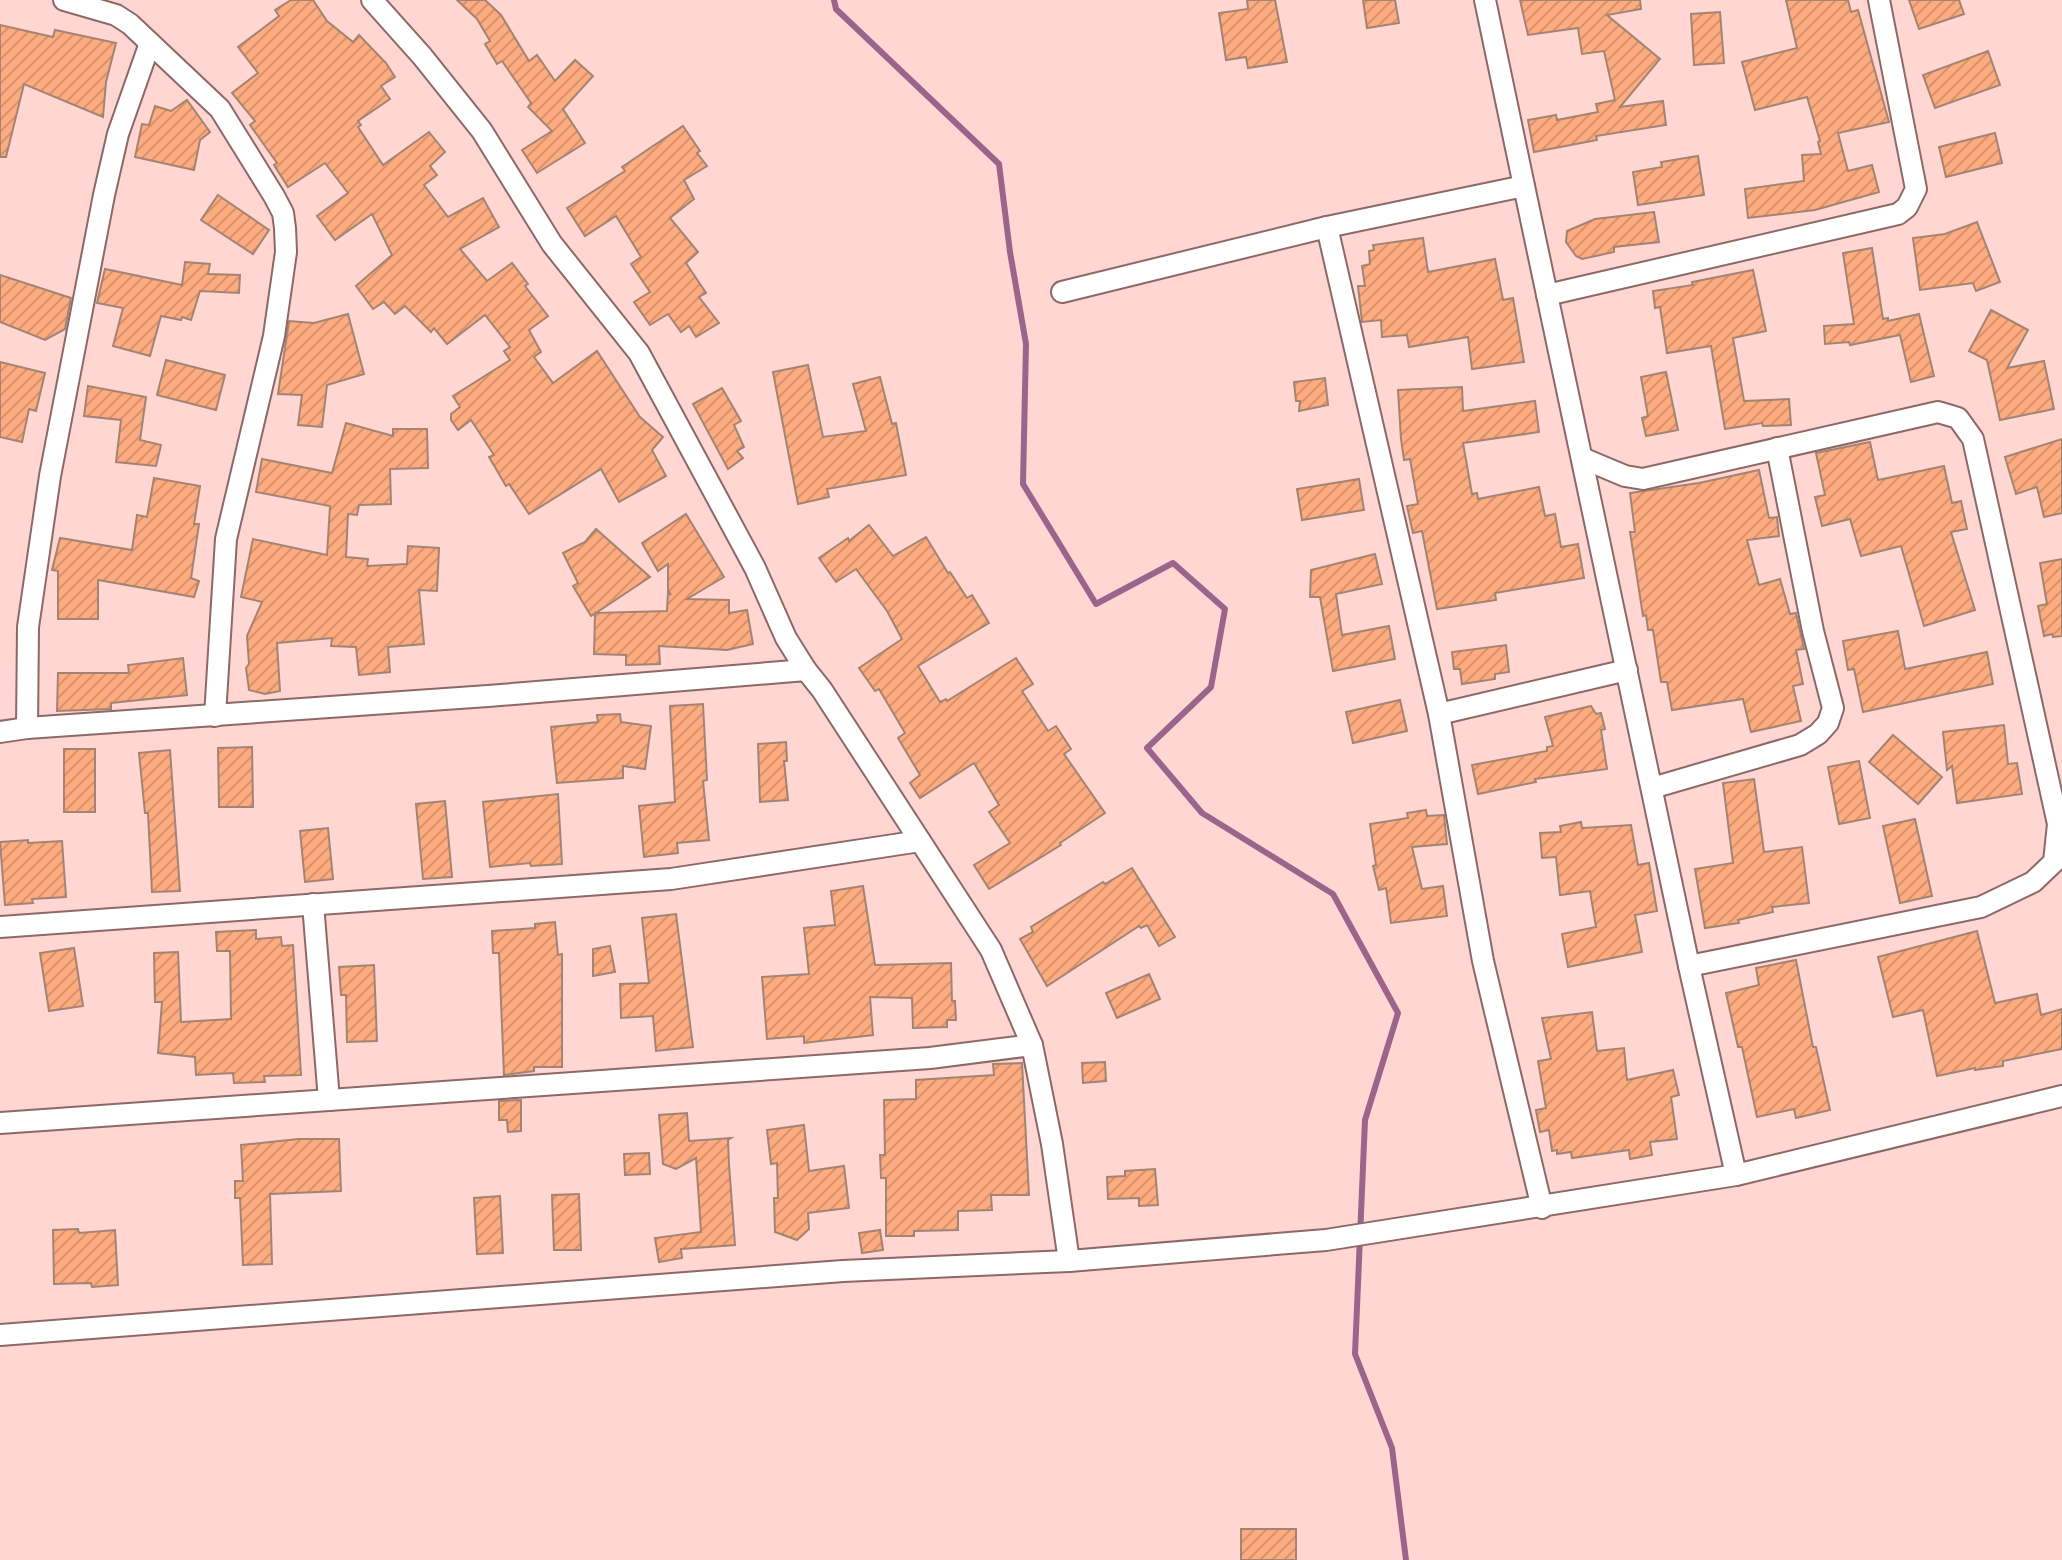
<svg xmlns="http://www.w3.org/2000/svg" width="2062" height="1560" font-family="'Roboto Condensed',sans-serif">
<defs>
<pattern id="building-hatch" width="6" height="6" patternUnits="userSpaceOnUse" patternTransform="scale(2)"><rect width="6" height="6" fill="#fdab7f"/><path d="M-1 1l2-2M0 6l6-6M5 7l2-2" fill="none" stroke="#d8926c"/></pattern>
</defs>
<rect width="100%" height="100%" fill="#ffd6d2"/>
<g fill="none" stroke-linecap="round" stroke-linejoin="round">
<path stroke="#9b658b" stroke-width="6" d="M834,0L836,9L999,164L1010,252L1026,344L1023,484L1096,604L1173,563L1225,609L1211,687L1147,748L1202,813L1333,894L1398,1013L1365,1120L1355,1354L1392,1448L1406,1560"/>
</g>
<g fill="url(#building-hatch)" stroke="#a38473" stroke-width="2">
<path d="M291,0H313L327,21L353,42L359,35L386,63L395,77L381,86L390,99L358,121L361,125L358,127L383,165L429,132L445,152L430,166L437,175L424,185L448,217L483,198L499,227L460,249L487,281L512,263L528,284L525,286L548,316L529,330L541,352L534,357L553,383L597,351L640,417L663,437L652,450L666,476L619,502L601,469L529,514L509,484L506,486L489,457L494,455L471,420L458,430L451,420V414L460,407L453,396L510,360L504,351L510,347L485,315L447,344L434,328L431,332L405,306L395,314L384,302L373,309L356,286L392,255L372,214L335,240L317,216L348,193L325,163L288,187L274,165L277,163L250,125L255,121L232,93L258,73L238,47L279,16L275,10Z"/>
<path d="M457,0H485L501,15L529,61L537,55L555,81L575,60L593,76L563,109L585,143L537,173L522,150L552,131L528,107L531,103L502,61L497,64L485,44L490,41L477,19Z"/>
<path d="M1247,0H1275L1287,62L1248,68L1246,57L1226,60L1219,13L1248,9Z"/>
<path d="M1363,0H1395L1399,23L1367,28Z"/>
<path d="M1520,0H1640L1641,9L1607,15L1660,59L1620,107L1663,101L1666,125L1596,136L1597,140L1534,152L1528,120L1556,115L1557,120L1598,112L1596,104L1615,100L1604,51L1582,54L1578,28L1528,35Z"/>
<path d="M1786,0H1848L1851,12L1858,10L1889,122L1838,133L1848,171L1872,165L1879,192L1815,210L1748,218L1745,189L1804,181L1802,155L1821,154L1818,142L1820,141L1807,97L1755,110L1742,62L1797,48Z"/>
<path d="M1909,0H1959L1964,14L1919,29Z"/>
<path d="M1720,12L1724,63L1694,65L1691,14Z"/>
<path d="M0,25L53,37L55,30L116,43L106,82L103,117L24,84L6,157H0Z"/>
<path d="M1988,51L2000,85L1935,108L1923,75Z"/>
<path d="M187,100L210,132L200,140L194,170L135,157L142,124L149,125L155,106L171,111Z"/>
<path d="M683,126L700,151L697,153L707,166L684,180L694,199L670,218L698,252L686,263L706,293L699,297L719,323L696,337L689,326L681,332L668,314L650,325L634,302L650,292L631,264L641,257L616,216L585,236L567,208L625,171L622,167Z"/>
<path d="M1995,133L2002,163L1946,177L1939,147Z"/>
<path d="M1698,156L1704,195L1638,205L1633,172L1662,167L1661,162Z"/>
<path d="M218,195L269,230L253,254L201,220Z"/>
<path d="M1654,212L1659,242L1614,247V252L1582,259L1576,256L1566,242L1567,231L1595,219Z"/>
<path d="M1977,222L2000,282L1976,291L1973,283L1920,290L1913,238L1945,234Z"/>
<path d="M1423,238L1428,272L1495,259L1503,300L1513,298L1524,362L1472,369L1468,337L1409,347L1407,335L1382,337L1381,320L1362,322L1358,286H1365L1362,266L1370,264L1369,251L1374,250L1373,245Z"/>
<path d="M1872,248L1883,319L1888,318V321L1919,314L1934,376L1911,382L1900,335L1850,345L1849,342L1825,344L1824,326L1854,324L1843,253Z"/>
<path d="M185,262L210,264L208,274L240,275L239,293L200,291L191,320L182,317L181,320L161,316L150,356L113,346L123,308L97,303L105,269L182,285Z"/>
<path d="M1753,270L1766,331L1733,338L1744,401L1789,399L1791,425L1763,426L1762,423L1725,429L1711,346L1667,353L1660,307L1655,308L1653,291L1693,285L1692,282Z"/>
<path d="M0,275L71,298L65,329L45,340L0,322Z"/>
<path d="M1991,310L2028,330L2007,368L2044,361L2054,409L2000,420L1987,360L1969,351Z"/>
<path d="M348,314L364,374L327,385L322,427L298,425L302,395L278,394L289,321L314,323Z"/>
<path d="M166,360L225,375L216,410L157,395Z"/>
<path d="M0,362L45,373L36,411L29,409L22,442L0,437Z"/>
<path d="M808,365L823,437L866,431L853,384L880,377L892,424L896,423L906,475L827,489L829,497L798,504L773,372Z"/>
<path d="M1666,372L1678,430L1646,436L1642,418L1648,416L1641,377Z"/>
<path d="M1325,378L1328,405L1299,411L1300,401H1296L1294,382Z"/>
<path d="M88,386L146,397L140,440L161,445L156,466L116,462L121,420L84,416Z"/>
<path d="M1462,387L1463,411L1535,401L1539,432L1463,443L1472,494L1477,493L1478,499L1539,487L1545,516L1555,514L1561,547L1578,544L1584,578L1495,593L1496,600L1437,609L1422,531L1413,533L1407,506L1418,504L1410,459L1404,460L1401,439L1398,390Z"/>
<path d="M722,388L741,421L734,425L744,447L737,451L743,458L728,469L693,404Z"/>
<path d="M346,423L393,436V429H427L428,468L390,469L391,504L359,505L357,515L348,514L346,557L368,559L367,566L407,564L408,546L439,548L437,591L419,590L424,644L388,647L390,672L359,675L356,647L331,646L332,638L277,643L280,691L265,694L249,690L246,668L249,664L247,636L262,602L241,597L253,539L327,555L330,506L256,492L262,459L332,473Z"/>
<path d="M2062,439V513L2044,517L2037,487L2016,494L2005,457Z"/>
<path d="M1870,442L1878,480L1944,466L1952,503L1961,501L1967,529L1951,532L1975,610L1924,626L1901,546L1861,556L1850,519L1822,526L1815,497L1825,495L1816,453Z"/>
<path d="M1759,470L1769,518L1777,517L1779,536L1747,540L1759,585L1780,579L1790,614L1796,613L1804,649L1796,650L1803,684L1793,686L1801,721L1751,732L1743,699L1672,710L1667,682H1661L1653,630H1648L1646,615L1643,616L1630,532H1635L1630,493L1699,483Z"/>
<path d="M154,478L200,486L194,524H199L191,578L199,581L194,597L98,580V619H58V571L52,570L60,538L132,550L137,515L147,517Z"/>
<path d="M1359,479L1364,510L1302,520L1297,489Z"/>
<path d="M686,514L724,577L687,599L729,600V613L747,610L753,644L727,650L659,646L660,664L626,665V655L594,654L595,613L591,616L573,586L578,583L563,553L585,542L596,529L650,577L596,613L667,611L668,592L671,595L668,590V564L658,571L642,543Z"/>
<path d="M869,525L893,556L926,537L948,573L950,572L967,598L972,595L989,623L918,666L940,702L946,699L947,701L1016,658L1033,684L1022,691L1048,731L1056,726L1071,749L1064,754L1105,813L1060,843L1061,845L989,889L974,865L1010,843L989,812L999,805L974,763L920,798L910,783L920,775L898,738L905,733L879,689L875,691L859,668L902,639L887,611L856,569L836,582L819,558L848,538L849,541Z"/>
<path d="M1375,554L1382,584L1336,594L1342,635L1389,626L1395,659L1333,671L1320,597H1310L1311,570Z"/>
<path d="M2062,559V636L2053,637L2052,634L2044,636L2038,606L2047,604L2040,563Z"/>
<path d="M1898,631L1905,669L1987,652L1993,684L1863,712L1854,669L1848,670L1843,641Z"/>
<path d="M1506,645L1509,672L1495,674V679L1462,684L1460,669H1454L1452,652Z"/>
<path d="M183,658L187,695L111,703V709L57,711L58,673H129L128,665Z"/>
<path d="M1400,700L1407,731L1353,743L1346,712Z"/>
<path d="M703,704L707,780L703,781L709,840L677,843L678,853L644,857L639,806L675,802L670,706Z"/>
<path d="M1591,706L1596,714L1601,713L1605,729L1601,730L1607,769L1535,779L1536,782L1478,794L1472,765L1547,751V747L1553,746L1545,717Z"/>
<path d="M620,714L621,722L651,726L645,769L623,766V778L557,783L551,727L598,722L597,715Z"/>
<path d="M2004,725L2008,764L2017,763L2022,794L1957,803L1952,766L1947,770L1943,732Z"/>
<path d="M1893,735L1942,777L1918,804L1869,762Z"/>
<path d="M786,742L787,761H784L788,800L760,802L758,744Z"/>
<path d="M252,747L253,807H219L218,748Z"/>
<rect x="64" y="749" width="31" height="63"/>
<path d="M170,750L180,891L152,892L148,813H145L139,753Z"/>
<path d="M1859,761L1870,818L1839,824L1828,767Z"/>
<path d="M1754,779L1764,852L1802,847L1809,903L1772,907L1773,912L1738,920L1739,923L1705,928L1695,869L1733,863L1723,783Z"/>
<path d="M558,794L562,864L531,866L530,863L490,867L483,802Z"/>
<path d="M445,801L452,877L423,879L416,804Z"/>
<path d="M1426,810L1427,816L1444,815L1447,844L1412,847L1422,889L1443,886L1447,916L1391,923L1386,888L1379,890L1373,866L1376,865L1370,824L1408,818L1407,813Z"/>
<path d="M1915,819L1932,896L1900,903L1883,826Z"/>
<path d="M1581,822L1582,828L1631,825L1638,865L1649,863L1657,911L1635,915L1642,952L1568,967L1562,934L1596,927L1590,891L1560,895L1556,857L1542,858L1540,833L1561,832L1560,826Z"/>
<path d="M328,828L333,879L305,882L300,831Z"/>
<path d="M28,840V843L62,841L66,897L32,899L33,903L5,905L0,842Z"/>
<path d="M1132,868L1175,937L1159,946L1147,925L1141,928L1139,926L1047,986L1020,939L1033,932L1031,927L1103,882L1105,884Z"/>
<path d="M863,886L875,965L951,963L952,1001H955L956,1020H947V1027L913,1028L912,998L870,997L873,1035L804,1043V1036L767,1039L762,977L809,974L804,928L835,925L831,891Z"/>
<path d="M676,914L693,1047L656,1051L653,1016L621,1018L620,984L649,983L642,918Z"/>
<path d="M555,922L558,955L562,954V1067H534V1071L504,1075L499,953H493L492,931L535,928V924Z"/>
<path d="M256,930V939L281,937L282,946L293,945L301,1075L264,1076L265,1082L234,1083L233,1073L196,1075L195,1057L158,1053L162,1002H155L154,953L178,952L181,1022L231,1019L230,951H217L216,932Z"/>
<path d="M1977,931L1995,1003L2037,994L2041,1015L2062,1009V1049L2003,1061V1066L1975,1070V1068L1937,1076L1923,1010L1893,1017L1878,957Z"/>
<path d="M610,946L615,972L593,976V949Z"/>
<path d="M74,948L83,1006L49,1011L40,953Z"/>
<path d="M1796,960L1813,1047H1816L1830,1110L1796,1118L1794,1109L1757,1117L1742,1047H1738L1726,993L1759,985L1756,968Z"/>
<path d="M374,965L377,1041L347,1042L346,995H341L339,967Z"/>
<path d="M1149,974L1160,999L1117,1018L1106,993Z"/>
<path d="M1592,1012L1597,1051L1624,1048L1627,1080L1673,1070L1679,1095L1671,1097L1677,1139L1650,1142L1652,1155L1630,1159L1629,1150L1572,1158L1571,1152L1557,1154V1150L1552,1151L1549,1130L1540,1132L1536,1110L1546,1108L1538,1061L1551,1059L1542,1018Z"/>
<path d="M1105,1062L1106,1081L1083,1083L1082,1063Z"/>
<path d="M1022,1063L1029,1195H991L992,1210L958,1211V1230L914,1231V1236H886V1178H881L880,1155H885L884,1100L916,1099V1080L994,1075L993,1064Z"/>
<path d="M521,1100V1131L508,1132L507,1120H499V1101Z"/>
<path d="M687,1113L689,1141L731,1138L728,1140L729,1164L735,1245L681,1249L682,1258L659,1262L655,1238L701,1232L696,1158L676,1169L663,1164L659,1115Z"/>
<path d="M804,1125L809,1171L844,1166L849,1208L808,1213L809,1229L797,1240L775,1232L774,1198H778L777,1163L771,1164L767,1130Z"/>
<path d="M298,1139H339L341,1191L270,1194L272,1264L243,1265L240,1198H235V1181H243L241,1145Z"/>
<path d="M649,1153L650,1174L625,1175L624,1154Z"/>
<path d="M1155,1169L1158,1205L1139,1206V1198L1108,1199L1107,1177L1125,1176V1171Z"/>
<path d="M579,1194L581,1250H554L552,1195Z"/>
<path d="M500,1196L503,1253L477,1254L474,1198Z"/>
<path d="M78,1229L79,1233L115,1230L118,1285L92,1287L91,1283L54,1284L53,1230Z"/>
<path d="M880,1230L883,1250L862,1253L859,1233Z"/>
<rect x="1241" y="1529" width="55" height="31"/>
</g>
<g fill="none" stroke-linecap="round" stroke-linejoin="round">
<defs>
<g id="street">
<path d="M64,0L116,15L130,24L220,109L274,196L283,213L285,228L286,252L274,336L226,539L215,716"/>
<path d="M372,0L422,56L482,131L552,244L639,353L755,568L786,638L806,670"/>
<path d="M1485,0L1524,186"/>
<path d="M1327,227L1439,714L1483,961L1542,1208"/>
<path d="M1062,292L1327,227L1524,186L1689,966L1736,1175"/>
<path d="M1547,295L1898,214L1907,207L1916,189L1879,0"/>
<path d="M1582,458L1625,476L1643,479L1938,412L1958,418L1973,439L2058,824L2054,862L2033,882L1981,907L1689,966"/>
<path d="M1439,714L1627,670"/>
<path d="M27,728L28,627L50,476L104,195L118,134L150,43"/>
<path d="M0,732L27,728L488,696L806,670L822,690L991,950L1032,1045"/>
<path d="M1652,788L1800,745L1818,734L1828,723L1833,708L1813,631L1777,448"/>
<path d="M313,904L329,1100"/>
<path d="M0,927L671,879L920,841"/>
<path d="M0,1123L930,1058L1032,1045L1052,1144L1069,1261"/>
<path d="M0,1335L843,1271L1069,1261L1326,1240L1736,1175L2062,1096"/>
</g>
</defs>
<use href="#street" stroke="#8c6966" stroke-width="24"/>
<use href="#street" stroke="#fff" stroke-width="20"/>
</g>
</svg>
